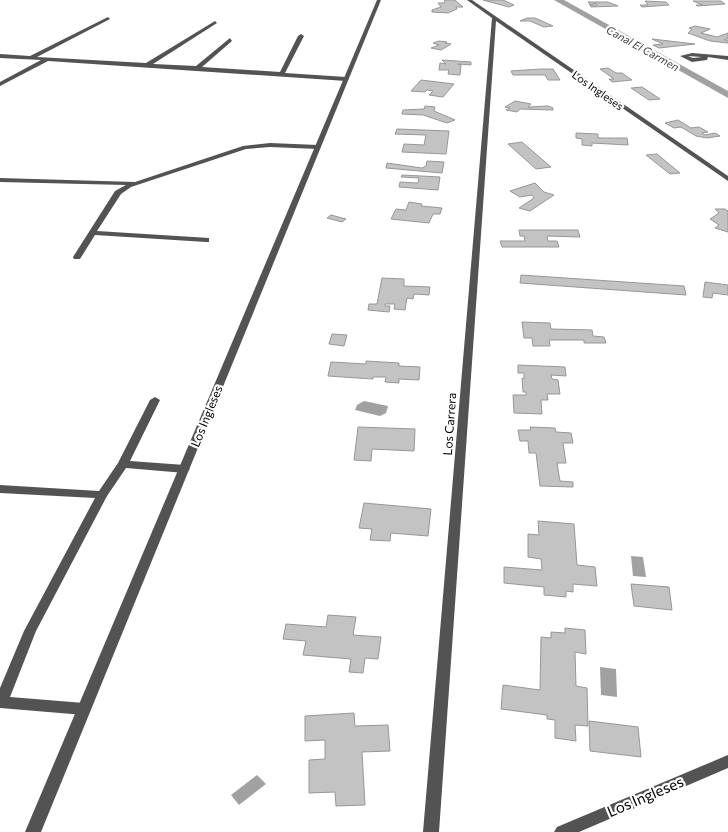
<svg xmlns="http://www.w3.org/2000/svg" width="728" height="832" font-family="Commissioner,sans-serif">
<rect width="100%" height="100%" fill="#fff"/>
<g fill="#a1a1a1">
<path d="M364,401L388,406L386,413L380,416L355,410L357,405Z"/>
<path d="M631,556L643,557L646,577L633,576Z"/>
<path d="M600,667L616,669L617,697L601,695Z"/>
<path d="M257,775L266,784L239,805L231,795Z"/>
</g>
<g fill="none" stroke-linecap="round" stroke-linejoin="round">
<path fill="#a1a1a1" fill-rule="evenodd" d="M554,0H564L728,91V98Z"/>
</g>
<g fill="#c3c3c3" stroke="#979797">
<path d="M445,0H455L463,7H456L457,9L448,13L432,12V10L441,7L438,3H444Z"/>
<path d="M483,0H503L514,5L509,7Z"/>
<path d="M645,1L666,2L669,5L642,7L640,5H648Z"/>
<path d="M693,1H721L725,4L697,6L696,5H703Z"/>
<path d="M588,2H608L618,6L591,7L590,5H597L596,3L590,5Z"/>
<path d="M527,18H535L553,26L544,27L530,21H520Z"/>
<path d="M695,26L710,29L701,33L717,37L728,33V38L724,40H728V43L710,41L688,33L692,29L689,28Z"/>
<path d="M652,39L695,44L659,48L653,45L663,44Z"/>
<path d="M439,41L447,42L445,43L451,44L441,50L431,48L439,45L433,43Z"/>
<path d="M442,60L471,62V65L458,64L461,65L460,75L448,74L449,70H439L440,63L446,64Z"/>
<path d="M608,68L616,73H622L632,80L612,82L609,79H614L600,69Z"/>
<path d="M541,69H553L560,80H548L545,75H513L511,71Z"/>
<path d="M421,80L454,84L443,97L429,95L433,91L427,90L425,92L411,91Z"/>
<path d="M642,87L660,99L649,100L631,88Z"/>
<path d="M515,101L531,104L528,107L548,106L553,108V110L520,109L517,112L506,110L510,108L505,107Z"/>
<path d="M425,106L435,107L434,111L455,120L447,123L423,115L402,114L403,110L424,109Z"/>
<path d="M678,120L691,128L699,127L708,132L702,133L705,135L715,133L720,136L707,138L696,136L681,127L674,128L665,123Z"/>
<path d="M397,129L449,131L446,154L402,152L404,144L424,145L426,135L395,134Z"/>
<path d="M576,133L598,134V138H627L628,145L592,143V146L582,145V139L576,138Z"/>
<path d="M522,142L551,167L536,169L508,144Z"/>
<path d="M657,154L680,173L670,174L646,155Z"/>
<path d="M427,161L444,162L442,173L386,168L387,163L422,168L426,166Z"/>
<path d="M402,175L440,177L438,190L399,187L400,182L418,183L419,178L401,177Z"/>
<path d="M535,183L544,192L554,195L530,211L519,208L534,198L532,195L520,197L510,191Z"/>
<path d="M409,202L422,204L421,206L442,208L440,214H433L429,223L391,219L396,209L406,210Z"/>
<path d="M715,209H725L728,211V232L715,228L719,225L710,219L719,213Z"/>
<path d="M331,215L346,219L342,222L327,218Z"/>
<path d="M519,230H578L580,237L547,236L548,241H557L559,247H502L500,241H525L524,236H520Z"/>
<path d="M521,275L684,286L686,295L520,283Z"/>
<path d="M382,278L404,279V286L430,287L429,295L414,294L413,299L407,298L405,310L394,309L395,304H385V306H390L389,312L368,310L369,304H377Z"/>
<path d="M705,282L728,285V295L713,293L712,298L703,297Z"/>
<path d="M522,322L550,323L551,329L592,330L593,336L604,337L606,343H584V340H549L550,346H533L532,338H524Z"/>
<path d="M332,334L347,335L344,346L329,344Z"/>
<path d="M366,361L399,363V366L420,367L419,380L399,379V383L385,382L386,377H373V379L328,376L331,362L366,364Z"/>
<path d="M518,365L565,367L566,376L551,375L552,379L558,380L560,394H547L548,400H541L542,414L514,413L513,395H526V392H523L522,378L524,379V373H518Z"/>
<path d="M358,427L415,429L414,451L372,449L371,461L354,460Z"/>
<path d="M530,427L555,428L556,432L571,433L573,443H563L566,463H557L560,481L573,482V487L540,486L536,453H529L528,441H520L518,430H531Z"/>
<path d="M364,503L431,509L428,536L391,533L390,541L370,540L372,529L359,528Z"/>
<path d="M538,521L574,524L577,565L595,567L597,586L573,584V592L566,591V597L544,595V587L504,583V567L542,570L541,559L528,557V534L539,535Z"/>
<path d="M631,584L669,587L672,610L634,606Z"/>
<path d="M328,615L356,617L353,635L381,637L378,659L365,658L363,673L349,672L351,659L303,655L306,641L283,639L286,624L326,627Z"/>
<path d="M565,628L585,630L586,654L575,652L576,686L587,688L588,726L575,725L576,741L555,738V720L547,719V715L501,709L503,685L540,690L541,637L551,638V632L565,633Z"/>
<path d="M354,713L355,726L388,725L390,751L362,752L365,805L336,806L335,792L309,793V760L325,759V740L305,741V716Z"/>
<path d="M589,721L638,727L641,757L590,751Z"/>
</g>
<g fill="none" stroke-linecap="round" stroke-linejoin="round">
<g fill="#535353" fill-rule="evenodd">
<path d="M467,0H472L728,176V181L496,21L439,832H423L492,18Z"/>
<path d="M108,17L110,19L37,57L146,63L215,21L217,23L153,64L196,66L230,38L232,41L202,67L280,72L298,36L301,34L304,36L285,73L346,77L349,79L346,81L48,61L0,86V82L41,60L0,58V54L30,56Z"/>
<path d="M692,53L728,56V60L708,57L707,60L692,62L680,56ZM688,56L702,57L693,58Z"/>
<path d="M270,143L318,145L321,147L318,149L270,147L246,149L131,187L121,194L97,231L209,238V242H206L95,235L80,259H74L73,257L115,191L126,185L0,182V178L135,182L243,146Z"/>
<path d="M155,397L160,400L130,461L185,465L190,469L185,473L126,468L107,496L36,631L10,697L84,703L89,705L91,709L89,713L84,715L0,708V688L24,631L95,498L0,493V485L99,491L118,463L150,400Z"/>
<path d="M728,755V768L579,832H554L557,827Z"/>
</g>
<path fill="#535353" fill-rule="evenodd" d="M377,0H381L41,832H25Z"/>
</g>
<g text-anchor="middle" dominant-baseline="central" stroke-width="4.5" stroke-linejoin="round" paint-order="stroke">
<g font-size="11" font-style="italic" fill="#424242" stroke="#fff">
<text transform="translate(643 48) rotate(29)">Canal El Carmen</text>
</g>
<g font-size="11" fill="#000" stroke="#fff">
<text transform="translate(598 90) rotate(35)">Los Ingleses</text>
</g>
<g font-size="12" fill="#000" stroke="#fff">
<text transform="translate(206 416) rotate(-68)">Los Ingleses</text>
<text transform="translate(449 424) rotate(-86)">Los Carrera</text>
</g>
<g font-size="15" fill="#000" stroke="#fff">
<text transform="translate(645 796) rotate(-23)">Los Ingleses</text>
</g>
</g>
</svg>
